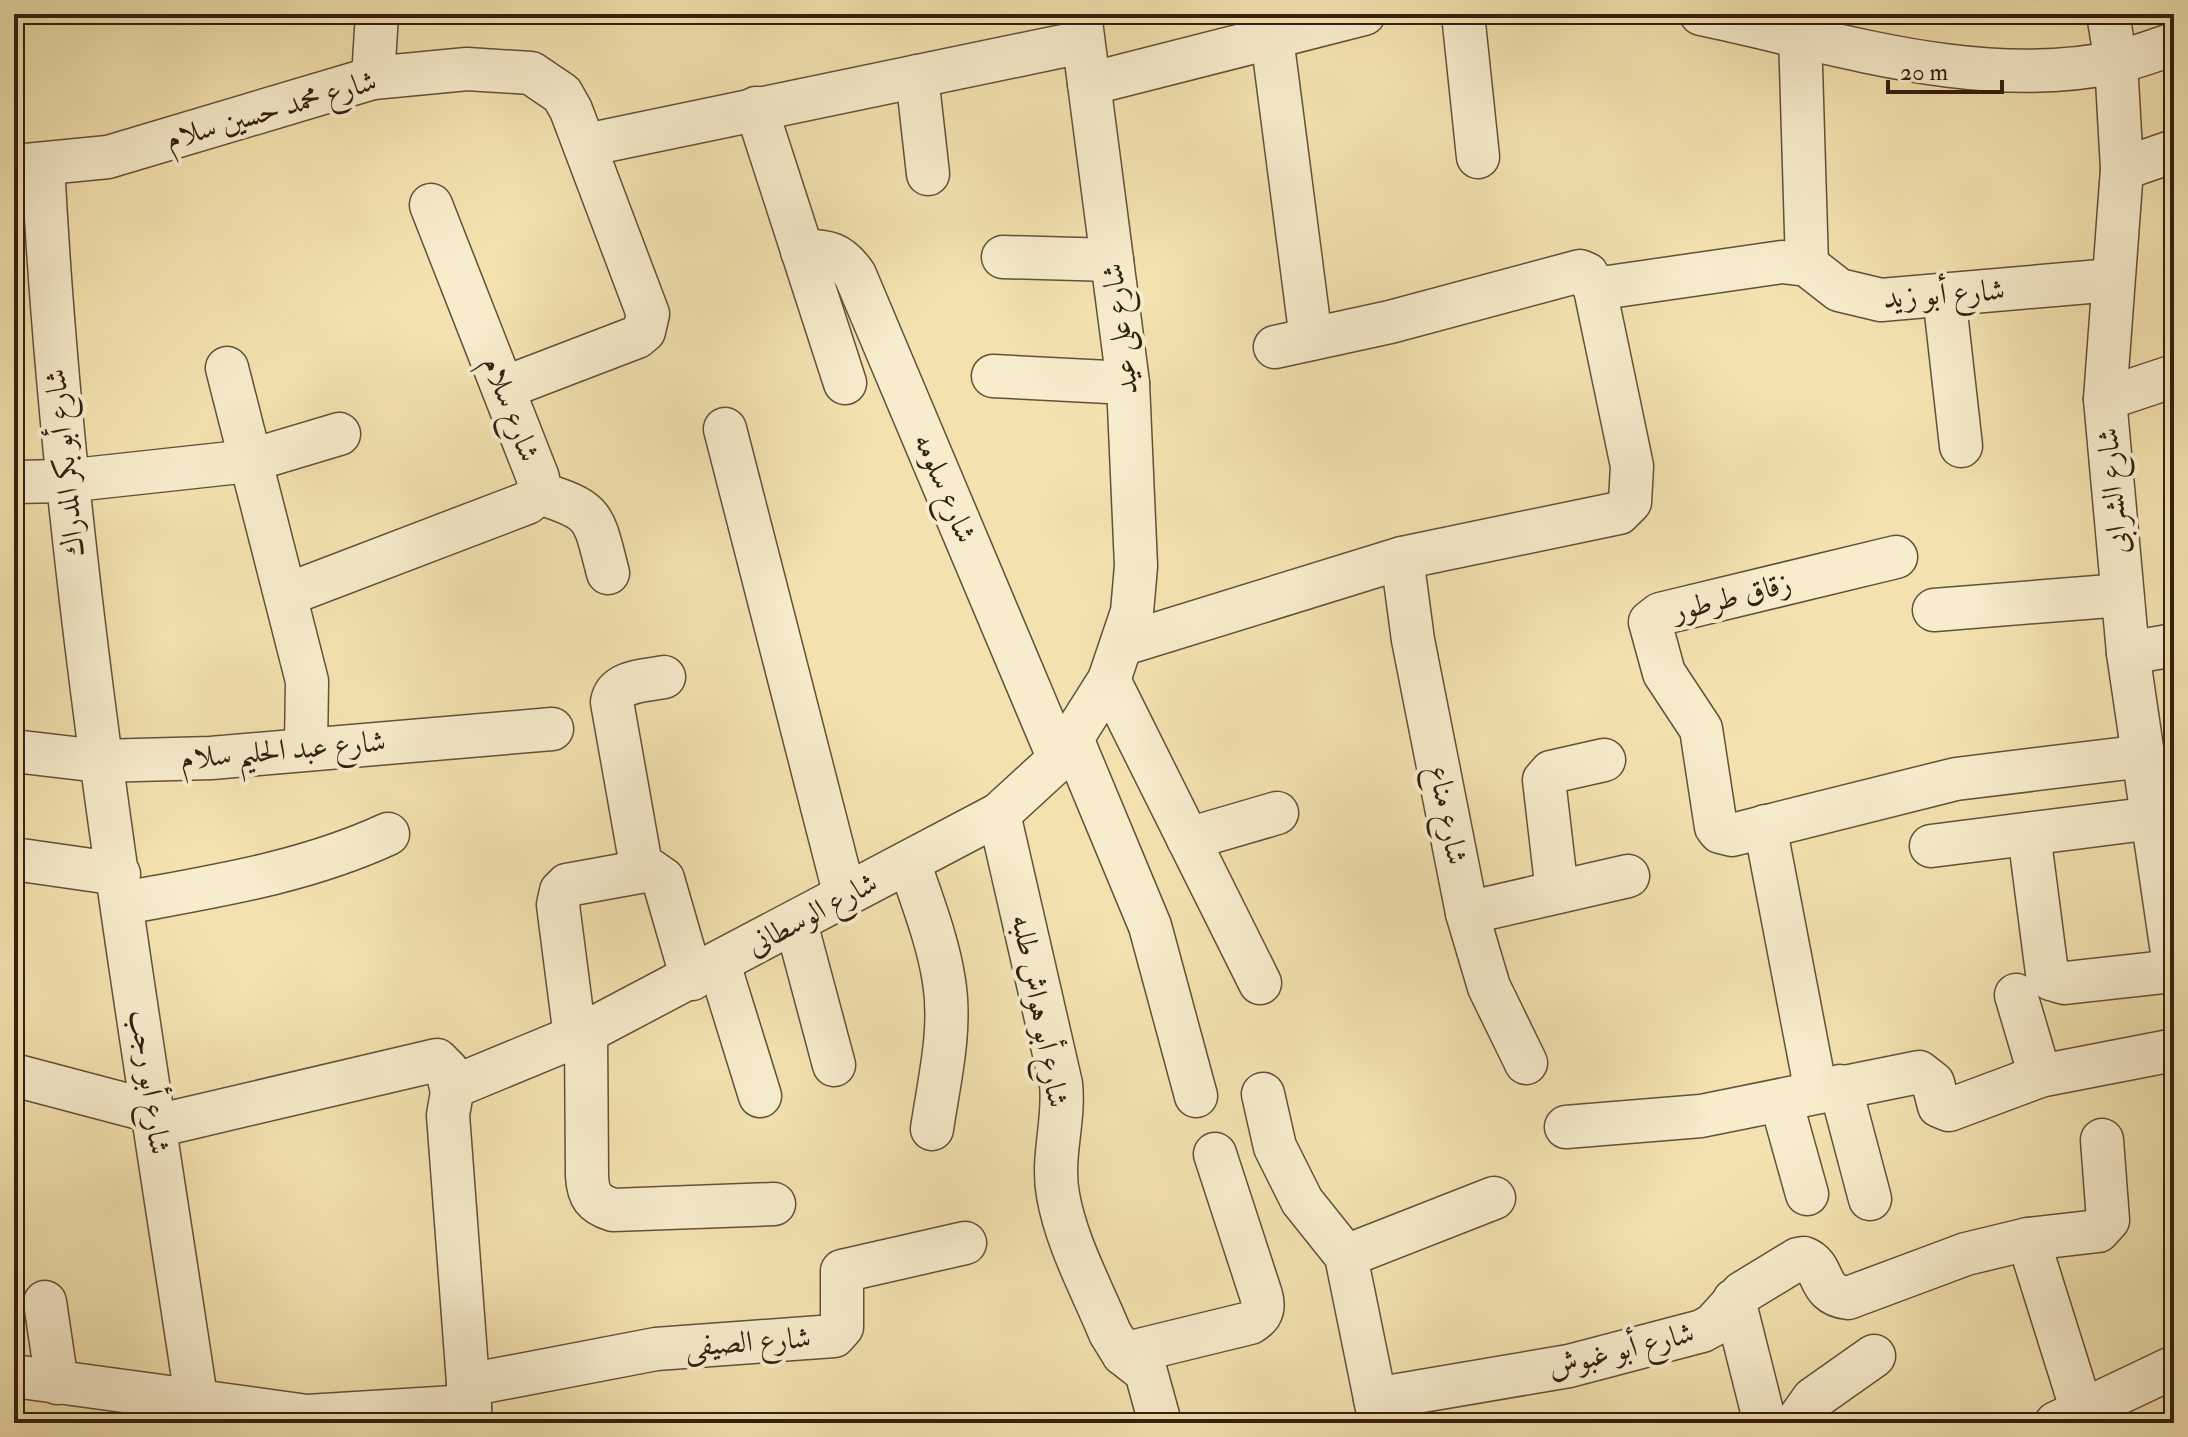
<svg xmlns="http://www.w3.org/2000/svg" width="2188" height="1437" font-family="'IM FELL Double Pica',Amiri,serif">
<rect width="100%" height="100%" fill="#f3e2b0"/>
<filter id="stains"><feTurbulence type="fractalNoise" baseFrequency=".0025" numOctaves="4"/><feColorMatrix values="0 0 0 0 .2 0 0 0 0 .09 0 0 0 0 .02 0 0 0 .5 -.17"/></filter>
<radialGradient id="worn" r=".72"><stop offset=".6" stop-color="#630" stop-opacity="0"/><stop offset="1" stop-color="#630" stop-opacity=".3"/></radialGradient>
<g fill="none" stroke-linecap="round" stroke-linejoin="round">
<defs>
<g id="minor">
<path d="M1463,14L1478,157"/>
<path d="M1701,14C1835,42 1978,91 2116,62C2135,58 2155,50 2174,44"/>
<path d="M2108,14L2116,62L2122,169L2105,399L2128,653L2174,966"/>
<path d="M1800,34L1807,265"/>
<path d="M1272,38L1311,339"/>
<path d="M917,76L928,174"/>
<path d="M373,78L377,14"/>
<path d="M1089,84L1364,14"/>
<path d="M756,108L845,383"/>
<path d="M586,145L1082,42"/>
<path d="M43,164C64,581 135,992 197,1404"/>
<path d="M16,166L108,157L373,78L467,69L531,73L562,94L571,110L648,314L644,331L637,337L504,388"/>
<path d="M2122,169L2174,151"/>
<path d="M802,251C827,250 840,253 855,275L1059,759"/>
<path d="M1003,257L1112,260"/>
<path d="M1595,289L1782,262L1807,265L1839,290L1881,300L2112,280"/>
<path d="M1944,295L1961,446"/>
<path d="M227,368L307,681L306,748"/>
<path d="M993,376L1128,383"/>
<path d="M2105,399L2174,376"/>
<path d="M725,429L845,896"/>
<path d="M14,482L65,481L249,461L339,434"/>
<path d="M539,493C597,511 593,516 608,573"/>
<path d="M1896,557L1660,614L1650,622L1664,673L1701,729L1716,827L1720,832L1732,835L1956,779L2144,756"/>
<path d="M1402,558L1413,640L1467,913L1489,987L1526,1063"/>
<path d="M286,595L527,503L539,493L538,478L431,205"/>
<path d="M1934,610L2122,595"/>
<path d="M1124,644L1402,558L1619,513L1630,502L1632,466L1595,289L1587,274L1580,271L1390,322L1275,347"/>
<path d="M2128,653L2174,645"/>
<path d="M1109,680L1260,983"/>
<path d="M1073,741L1150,926L1196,1096"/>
<path d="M14,751L99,761L211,758L552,729"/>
<path d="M999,814L1061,1084C1065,1121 1051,1157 1058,1195C1066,1242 1092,1289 1110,1333L1123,1354L1146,1372L1160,1423"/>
<path d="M1765,826L1816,1092"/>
<path d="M2029,834L2047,973L2051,979L2065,983L2174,971"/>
<path d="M1188,839L1277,813"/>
<path d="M1931,846L2153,818"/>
<path d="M14,859L119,874"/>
<path d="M909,862C922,901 938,941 944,981C952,1030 939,1081 932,1129"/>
<path d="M642,871L612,702C616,680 645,681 664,677"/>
<path d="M1557,892L1544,780L1551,772L1604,760"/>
<path d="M124,903C215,886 303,873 388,834"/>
<path d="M1467,913L1628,876"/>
<path d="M796,923L834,1065"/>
<path d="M719,964L760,1096"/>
<path d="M2016,995L2040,1076"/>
<path d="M586,1032L587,1176C588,1196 594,1204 613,1210L774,1204"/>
<path d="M575,1037L558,905L561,891L567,885L650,870L663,879L692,979"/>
<path d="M14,1075L154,1112"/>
<path d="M1840,1086L1870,1199"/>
<path d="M1263,1094L1275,1147L1302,1201L1346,1256L1380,1423"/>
<path d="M1781,1101L1807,1194"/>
<path d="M156,1126L437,1060L447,1070L452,1092"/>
<path d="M1566,1127L1701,1116L1919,1072L1933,1083L1939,1106L1949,1110L2040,1076L2174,1050"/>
<path d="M2028,1239L2082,1411"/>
<path d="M1346,1256L1494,1198"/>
<path d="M1734,1300L1765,1423"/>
<path d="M45,1302L57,1383"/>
<path d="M1123,1354L1250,1323C1262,1316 1265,1309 1261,1295L1215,1154"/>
<path d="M14,1376L307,1416L470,1406"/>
<path d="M468,1385L656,1349L834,1336L842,1327V1271L965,1243"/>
<path d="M1375,1399L1569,1366L1702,1331L1713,1325L1742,1293L1798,1259L1804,1258C1827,1267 1815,1294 1848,1298L1966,1254L2028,1239L2098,1231L2108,1220L2102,1140"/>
<path d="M471,1423L448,1115L452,1092L458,1085L586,1032L999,814L1059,759L1109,680L1132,612L1136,566L1128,383L1080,14"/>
<path d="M1796,1423L1813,1399L1874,1356"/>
<path d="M2056,1423L2174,1367"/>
</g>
</defs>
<use href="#minor" stroke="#645039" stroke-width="45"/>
<use href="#minor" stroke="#f7eccc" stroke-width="42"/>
</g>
<g text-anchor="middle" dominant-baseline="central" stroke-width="8" stroke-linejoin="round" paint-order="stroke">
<g font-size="30" fill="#341f11" stroke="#f7eccc">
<text transform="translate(271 110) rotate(-16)">شارع محمد حسين سلام</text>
<text transform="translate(1944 294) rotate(-4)">شارع أبو زيد</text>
<text transform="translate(1120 329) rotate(-97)">شارع على عيد</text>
<text transform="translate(511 409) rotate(69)">شارع سلام</text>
<text transform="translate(65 463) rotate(-96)">شارع أبو بكر المدراك</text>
<text transform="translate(945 488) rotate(67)">شارع سلومه</text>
<text transform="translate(2113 491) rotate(-95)">شارع الشرابى</text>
<text transform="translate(1732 597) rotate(-14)">زقاق طرطور</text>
<text transform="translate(283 750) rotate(-5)">شارع عبد الحليم سلام</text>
<text transform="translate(1448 815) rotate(79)">شارع مناع</text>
<text transform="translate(812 914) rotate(-28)">شارع الوسطانى</text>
<text transform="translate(1040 1011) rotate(79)">شارع أبو هواش طلبه</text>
<text transform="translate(150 1082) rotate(82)">شارع أبو رجب</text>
<text transform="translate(748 1342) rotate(-4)">شارع الصيفى</text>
<text transform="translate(1621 1350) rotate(-14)">شارع أبو غبوش</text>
</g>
</g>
<rect width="2188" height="1437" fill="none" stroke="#f3e2b0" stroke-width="48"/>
<rect x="16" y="16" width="2156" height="1405" fill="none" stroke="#341f11" stroke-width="4"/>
<rect x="24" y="24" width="2140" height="1389" fill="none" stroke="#341f11" stroke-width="2"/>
<path d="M1888 80v12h114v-12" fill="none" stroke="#341f11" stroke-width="4"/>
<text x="1900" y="80" font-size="24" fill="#341f11" stroke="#f7eccc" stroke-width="6" paint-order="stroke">20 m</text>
<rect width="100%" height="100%" filter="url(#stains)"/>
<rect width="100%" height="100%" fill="url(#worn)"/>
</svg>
